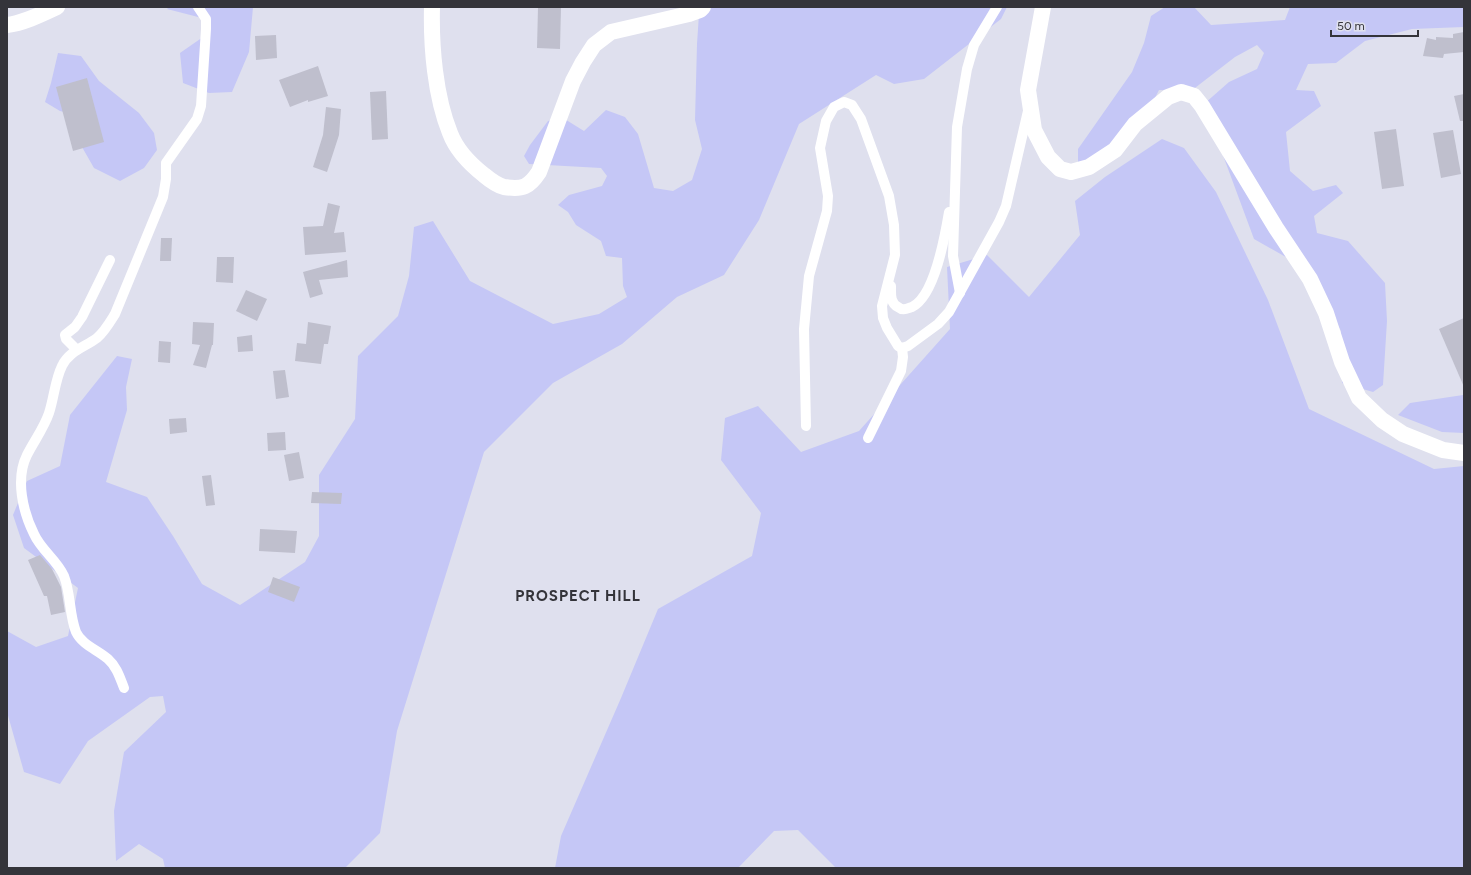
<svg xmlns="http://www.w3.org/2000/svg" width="1471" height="875" font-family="Figtree,sans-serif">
<rect width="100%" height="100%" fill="#dfe0ee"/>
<g fill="#c5c7f6">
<path d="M169,7H253L249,52L232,92L209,93L183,83L180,53L203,37L202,18L167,9Z"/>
<path d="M701,7H1007L1001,19L924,79L894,84L876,75L799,124L759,220L724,275L677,297L622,344L553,383L484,452L397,731L380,833L345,868H165L163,859L139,844L116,861L114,811L124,752L166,712L163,696L150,697L88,741L60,784L24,772L7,712V631L36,647L68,636L78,588L24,548L13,515L27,481L60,466L70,415L117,356L132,359L126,387L127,410L106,482L147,497L173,536L202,584L240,605L305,562L319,536V475L355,419L358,356L398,316L409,276L414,227L433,221L470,281L553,324L599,314L627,297L623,286L622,258L606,256L601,241L576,225L568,212L558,205L569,195L602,186L607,176L601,168L529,164L524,156L530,145L548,121L563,118L584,131L606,110L625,117L638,134L654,188L673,191L692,180L702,149L695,120L697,44L699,14Z"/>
<path d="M1165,7H1194L1211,25L1285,20L1290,7H1464V27L1412,29L1365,41L1336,63L1308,64L1296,90L1314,91L1321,106L1286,132L1290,171L1313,191L1336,185L1343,193L1314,216L1317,233L1348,241L1385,283L1387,321L1383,385L1373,392L1342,383L1341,331L1307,269L1254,239L1204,104L1229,82L1257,69L1264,53L1257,45L1235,57L1191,91L1159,90L1139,130L1110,161L1078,163V149L1132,72L1144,43L1151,16Z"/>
<path d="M58,53L81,56L99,81L139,113L154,133L157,150L144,168L120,181L94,168L82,147L80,116L60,111L45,102L51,83Z"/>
<path d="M1162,139L1184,148L1216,192L1268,300L1309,409L1434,469L1464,466V868H836L798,830L774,831L738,868H555L561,836L621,698L658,609L752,556L761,513L721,460L725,418L758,406L801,452L859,431L950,329L947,267L987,255L1029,297L1080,235L1075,201L1105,177Z"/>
<path d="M1464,392V433L1442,432L1398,415L1410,403L1463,395Z"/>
</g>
<g fill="#bfbfcd">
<path d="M538,7H561L560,49L537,48Z"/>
<path d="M1464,32V52L1444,54L1443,58L1423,56L1427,38L1436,40V37L1453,38V34Z"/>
<path d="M276,35L277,58L256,60L255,36Z"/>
<path d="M318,66L328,96L308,102V100L290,107L279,80Z"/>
<path d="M87,78L104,142L73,151L56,87Z"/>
<path d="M386,91L388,139L372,140L370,92Z"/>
<path d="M1464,94V121H1460L1454,96Z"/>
<path d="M326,107L341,109L339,135L327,172L313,167L323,135Z"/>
<path d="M1396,129L1404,186L1382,189L1374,132Z"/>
<path d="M1453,130L1461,174L1441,178L1433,133Z"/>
<path d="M328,203L340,206L334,233L344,232L346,252L305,255L303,227L323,226Z"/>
<path d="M161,238H172L171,261H160Z"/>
<path d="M217,257H234L233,283L216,282Z"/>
<path d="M347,260L348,277L319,280L323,294L310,298L303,272Z"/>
<path d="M246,290L267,299L257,321L236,311Z"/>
<path d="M1464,318V387L1439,329Z"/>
<path d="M193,322L214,323L213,345H212L206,368L193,365L200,345L192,344Z"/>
<path d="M308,322L331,326L328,344H324L321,364L295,361L297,343L306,344Z"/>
<path d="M252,335L253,351L238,352L237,337Z"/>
<path d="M159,341L171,342L170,363L158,362Z"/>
<path d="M285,370L289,397L276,399L273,371Z"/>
<path d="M186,418L187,432L170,434L169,419Z"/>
<path d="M285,432L286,450L268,451L267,433Z"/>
<path d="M299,452L304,478L289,481L284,455Z"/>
<path d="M211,475L215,505L206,506L202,476Z"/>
<path d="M312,492L342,493L341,504L311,503Z"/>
<path d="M260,529L297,531L295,553L259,551Z"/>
<path d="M40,555L52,569L61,587L65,612L51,615L47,596H44L28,560Z"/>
<path d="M273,577L300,587L294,602L268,592Z"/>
</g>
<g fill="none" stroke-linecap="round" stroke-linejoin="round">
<g stroke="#fff" stroke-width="10">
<path d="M891,286C891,294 890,303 898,307C903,311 906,309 912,307C935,296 945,236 949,212"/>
<path d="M960,293L953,256L957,127L967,69L974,45L997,7"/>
<path d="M77,350L66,339L65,335L75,327L82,317L110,260"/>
<path d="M806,426L804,329L809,276L827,211L828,196L820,148L826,121L834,107L844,102L852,105L861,119L889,196L894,225L895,255L882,306L883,318L887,328L898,346L902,348L908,346L938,324L949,312L999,222L1006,206L1028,111"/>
<path d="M868,438L901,371L903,357L902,348"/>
<path d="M124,688C120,678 117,667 108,659C98,650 82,645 76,632C69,614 71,594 64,576C57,560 41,550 34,534C23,512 15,479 27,455C34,441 44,428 49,413C54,398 55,380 62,366C69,351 85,347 97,338C105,331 110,322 115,314L163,197L166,179V163L197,119L201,106L206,29V19L198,7"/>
</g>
<g stroke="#fff" stroke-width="16">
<path d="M432,7C431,46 435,96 450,133C456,149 470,164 484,175C490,180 496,185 504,187C523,190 529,187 539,172L573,81L583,62L594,45L611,32L689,14L700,10L703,7"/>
<path d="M1043,7L1028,90L1034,130L1048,157L1060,169L1071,172L1089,167L1115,150L1135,124L1168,97L1181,92L1194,96L1202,106L1276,228L1310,279L1326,313L1342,362L1359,398L1382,420L1403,434L1443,450L1464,453"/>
<path d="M7,25C24,23 42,14 57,7"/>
</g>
</g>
<g text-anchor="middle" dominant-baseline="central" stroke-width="3" stroke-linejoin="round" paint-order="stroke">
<g font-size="15" font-weight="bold" letter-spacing="1" fill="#34343a" stroke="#dfe0ee">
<text x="578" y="596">PROSPECT HILL</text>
</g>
</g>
<rect width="1471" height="875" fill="none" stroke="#34343a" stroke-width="16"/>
<path d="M1331 30v6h87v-6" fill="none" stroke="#34343a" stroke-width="2"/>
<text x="1337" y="30" font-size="12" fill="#34343a" stroke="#dfe0ee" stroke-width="3" paint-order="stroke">50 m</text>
</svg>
